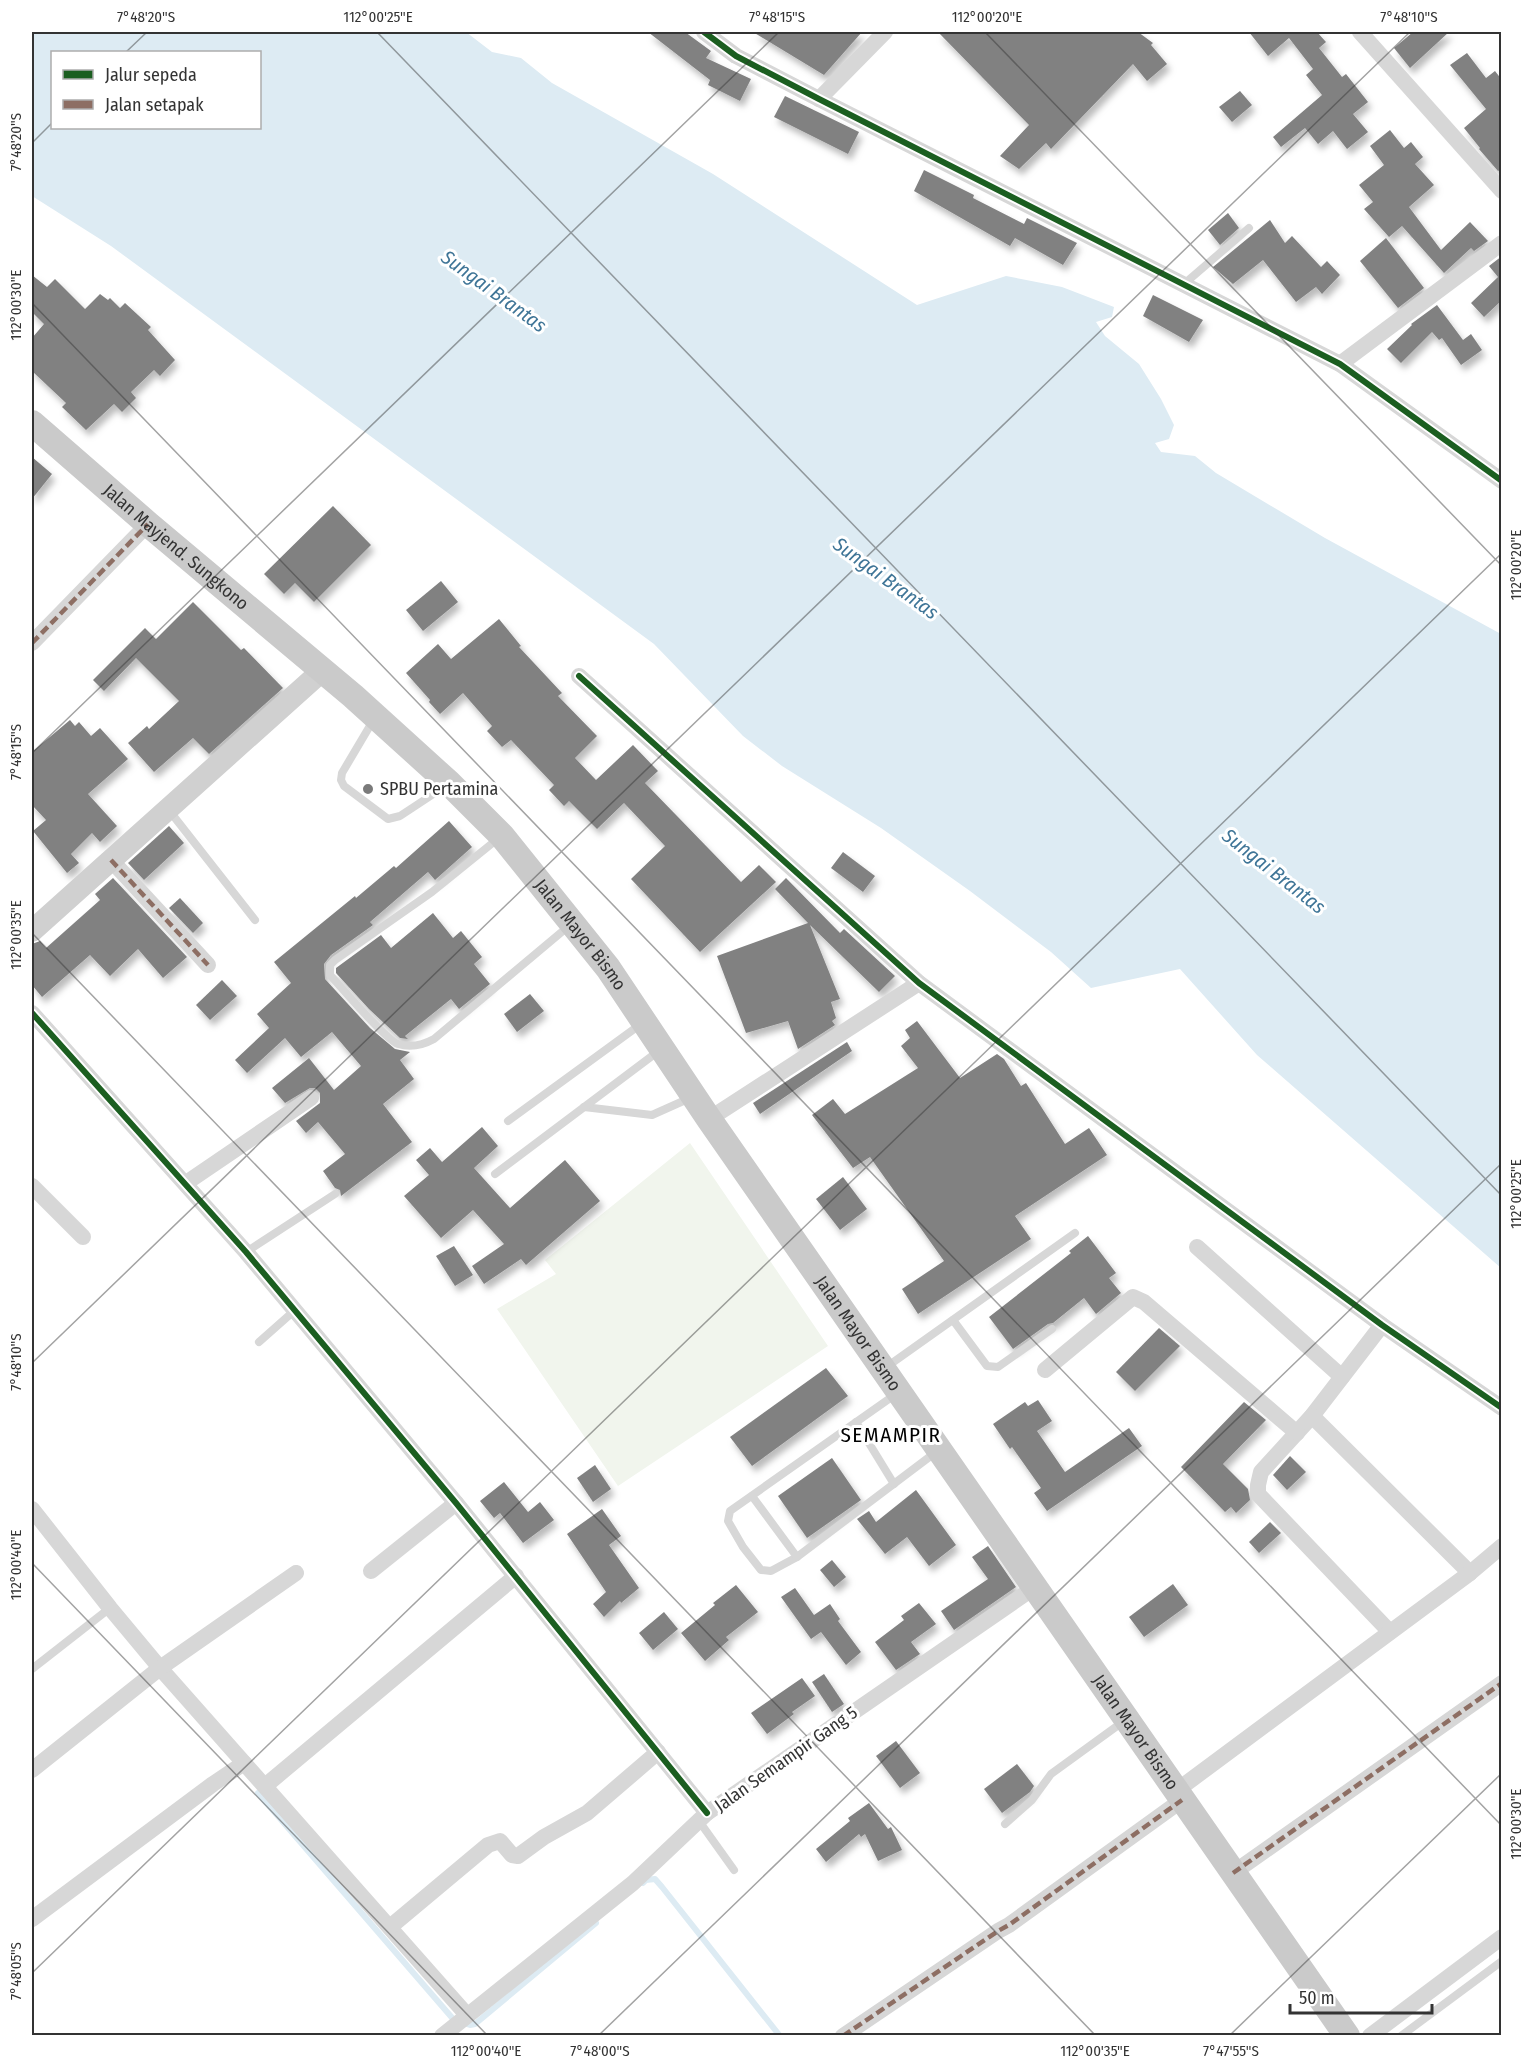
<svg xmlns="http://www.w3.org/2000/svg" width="1533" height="2067" font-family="'Fira Sans Condensed',sans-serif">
<defs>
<filter id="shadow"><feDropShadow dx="3.5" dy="6" stdDeviation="3" flood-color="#0004"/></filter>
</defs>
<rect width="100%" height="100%" fill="#fff"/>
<path fill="#f1f5ed" d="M690,1143L828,1346L618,1486L497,1309L556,1274L545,1260Z"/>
<path fill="#ddebf3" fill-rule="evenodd" d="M32,32H466L492,52L521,58L552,83L713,174L917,305L1006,276L1062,287L1114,307L1112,317L1096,322L1105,336L1139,364L1161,399L1174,425L1169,439L1155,443L1161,452L1195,456L1216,473L1325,538L1501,634V1268L1257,1055L1180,969L1091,988L1051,952L970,891L881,828L782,766L743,736L654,644L111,246L32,196ZM52,52H260V128H52Z"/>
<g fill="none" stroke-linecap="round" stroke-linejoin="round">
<g stroke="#ddebf3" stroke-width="6">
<path d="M258,1793L454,2020L470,2025L475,2024L596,1923"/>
<path d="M643,1883L646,1880L655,1879L662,1887L780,2036"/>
</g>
</g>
<g fill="#818181" filter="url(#shadow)">
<path d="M648,32H685L711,51L706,58L751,79L740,101L708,85L710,80Z"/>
<path d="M753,32H862L824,75Z"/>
<path d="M938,32H1138L1153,43L1151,45L1167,64L1147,81L1133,64L1051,149L1046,143L1019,169L1000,156L1029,125Z"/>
<path d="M1249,32H1317L1326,42L1319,48L1342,77L1346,74L1368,102L1353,114L1368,132L1347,149L1333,131L1318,144L1305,128L1281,147L1273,137L1322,95L1306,75L1313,69L1289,38L1268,56Z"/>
<path d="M1413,32H1449L1410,68L1394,48Z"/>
<path d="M1467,53L1486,78L1495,71L1502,80V169L1498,171L1479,149L1480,148L1464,128L1486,109L1450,65Z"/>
<path d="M1240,91L1252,105L1232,122L1219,107Z"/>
<path d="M785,96L859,132L848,154L774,117Z"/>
<path d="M1390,130L1404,148L1411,142L1423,157L1415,164L1434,185L1409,207L1441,250L1470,222L1488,241L1474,251L1471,248L1444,273L1402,226L1389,237L1364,209L1373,202L1359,185L1384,165L1370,146Z"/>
<path d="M924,170L974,195L973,198L1024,224L1027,218L1077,243L1063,265L1015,238L1010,246L914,191Z"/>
<path d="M1228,213L1239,228L1220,245L1208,230Z"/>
<path d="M1270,220L1285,243L1292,236L1321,267L1327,261L1340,275L1322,294L1316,287L1296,302L1263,260L1233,284L1213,267Z"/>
<path d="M1386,238L1424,288L1398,308L1360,261Z"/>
<path d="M1502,256V300L1484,317L1471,303L1498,277L1489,266Z"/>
<path d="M32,275L47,287L55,279L85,309L100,294L108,300L110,298L120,308L125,303L151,327L148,330L175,360L160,376L154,370L131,392L136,398L122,412L114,404L86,430L62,407L66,403L32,371V338L44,324L32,312Z"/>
<path d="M1153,295L1203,320L1189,342L1143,316Z"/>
<path d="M1437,305L1463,340L1471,334L1482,350L1461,365L1442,338L1439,340L1432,332L1401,363L1387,349L1412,325L1411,324Z"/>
<path d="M32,457L52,474L32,499Z"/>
<path d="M333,506L371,545L314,602L295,583L284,594L264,574Z"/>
<path d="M441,581L458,602L423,631L406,610Z"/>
<path d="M193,602L241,650L244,648L283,688L209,754L193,738L154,772L128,743L147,726L149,729L179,701L136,658L104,691L93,680L145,628L156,639Z"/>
<path d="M499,619L521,646L519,647L562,693L558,696L597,736L575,758L596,780L633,745L658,771L645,783L741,882L759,865L776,882L700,952L631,879L665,846L624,803L597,829L569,801L564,806L549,790L554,785L511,740L502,747L487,731L492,726L463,693L440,714L429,702L430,700L406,673L438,644L451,659Z"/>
<path d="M70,720L75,726L79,722L91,736L100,728L128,759L88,794L117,826L100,842L92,833L71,854L79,863L67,873L33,831L46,820L32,805V752Z"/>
<path d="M449,821L472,847L435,880L428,872L370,922L373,925L331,955L324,964L325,979L370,1028L395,1049L410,1052L400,1060L414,1079L383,1104L412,1142L341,1196L340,1190L335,1188L323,1171L345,1154L318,1122L306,1133L296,1121L320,1103V1093L315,1088H310L285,1103L272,1088L309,1058L334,1090L361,1066L332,1032L301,1057L285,1038L247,1073L235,1060L269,1028L257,1014L291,983L274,962L355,896L356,898L394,866L396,868Z"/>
<path d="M169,826L184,843L144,880L128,863Z"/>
<path d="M843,852L875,876L863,892L831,868Z"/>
<path d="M113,878L187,957L163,978L138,949L110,976L90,955L42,997L32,985V944L40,941L46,948L100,900L95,894Z"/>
<path d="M786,878L840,933L844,929L895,976L879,992L810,925L840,999L831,1002L836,1018L832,1021L835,1025L798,1049L788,1021L746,1033L717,956L808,923L775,889Z"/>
<path d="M180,898L203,923L193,933L169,908Z"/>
<path d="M433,913L453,938L461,931L482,957L474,964L490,984L459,1009L451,999L405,1036L408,1039L400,1038L369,1009L336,973V968L381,935L391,948Z"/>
<path d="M222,980L237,996L210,1020L196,1005Z"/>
<path d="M530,994L544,1011L517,1032L504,1014Z"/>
<path d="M917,1021L960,1078L997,1054L1004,1059L1021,1086L1026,1083L1065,1144L1089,1128L1107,1155L1015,1216L1031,1239L918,1314L902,1289L944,1261L870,1157L853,1168L812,1115L833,1099L845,1114L918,1068L901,1046L910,1038L905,1030Z"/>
<path d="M847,1042L852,1051L760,1114L753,1103Z"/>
<path d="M482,1127L498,1146L474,1168L510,1208L565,1160L600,1201L526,1265L521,1259L484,1284L472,1266L504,1244L473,1210L441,1238L404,1196L429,1175L416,1160L430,1148L442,1162Z"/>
<path d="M843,1177L867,1209L840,1230L816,1199Z"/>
<path d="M1088,1236L1116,1273L1109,1278L1121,1293L1096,1314L1084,1298L1053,1323L1048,1324L1013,1349L989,1317L1071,1253L1069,1251Z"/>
<path d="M454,1246L473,1275L455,1286L436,1256Z"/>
<path d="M1159,1328L1180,1346L1135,1391L1116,1372Z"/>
<path d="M826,1368L848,1396L752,1466L730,1437Z"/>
<path d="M1038,1400L1052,1421L1037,1431L1065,1472L1129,1428L1142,1446L1047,1511L1034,1493L1041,1488L1012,1447L1010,1449L993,1424L1025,1402L1028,1406Z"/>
<path d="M1244,1402L1266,1420L1223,1464L1248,1489L1250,1500L1236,1513L1231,1507L1225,1512L1181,1467Z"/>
<path d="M1290,1456L1306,1472L1287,1490L1273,1475Z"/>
<path d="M832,1458L861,1500L807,1538L778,1496Z"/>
<path d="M595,1465L611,1489L593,1502L577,1478Z"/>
<path d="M504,1482L528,1512L540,1502L554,1520L523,1543L500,1513L494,1518L480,1501Z"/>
<path d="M916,1490L956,1545L929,1566L907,1537L885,1554L857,1519L869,1511L876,1522Z"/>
<path d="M602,1509L621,1536L609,1545L639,1588L621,1603L620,1601L604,1617L593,1604L606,1592L567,1534Z"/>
<path d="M1270,1522L1281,1533L1259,1553L1249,1542Z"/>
<path d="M988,1546L1016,1587L954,1630L941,1611L988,1579L972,1557Z"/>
<path d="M832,1560L846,1577L834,1587L820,1570Z"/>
<path d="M1173,1584L1188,1605L1144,1637L1129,1617Z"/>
<path d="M736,1585L758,1612L726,1637L729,1640L705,1661L681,1633L715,1605L713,1603Z"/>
<path d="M795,1588L814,1615L830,1604L840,1619L838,1621L861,1652L846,1665L821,1632L811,1639L781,1597Z"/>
<path d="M919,1603L936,1624L911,1642L920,1654L896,1670L875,1642L904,1620L901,1616Z"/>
<path d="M664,1612L678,1629L653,1650L639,1633Z"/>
<path d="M824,1674L844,1704L832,1712L812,1682Z"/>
<path d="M802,1678L815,1696L792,1712L794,1714L767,1734L751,1713Z"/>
<path d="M896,1741L920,1773L900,1788L876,1756Z"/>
<path d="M1017,1764L1034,1786L1030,1792L1002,1813L984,1789Z"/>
<path d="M869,1803L888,1829L891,1827L902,1850L878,1861L865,1834L861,1837L859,1834L826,1862L816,1849L850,1821L848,1818Z"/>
</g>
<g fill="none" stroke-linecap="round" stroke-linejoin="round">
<g stroke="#d7d7d7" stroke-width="8">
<path d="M1184,284L1249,228"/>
<path d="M374,719L342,773L341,780L344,786L388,819L400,816L447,785"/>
<path d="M168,809L255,920"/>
<path d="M500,837L432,892L335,960L330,965V975C342,988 386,1040 398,1044C411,1048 423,1045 434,1039L570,925"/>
<path d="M584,1107L652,1115L690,1098"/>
<path d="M508,1121L641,1024"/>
<path d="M495,1174L660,1050"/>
<path d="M246,1252L335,1194"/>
<path d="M953,1320L987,1366L998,1367L1052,1329"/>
<path d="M259,1342L294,1311"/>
<path d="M885,1368L1075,1233"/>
<path d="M896,1394L730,1511L728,1521L743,1547L761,1570L771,1571L797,1557L936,1452"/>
<path d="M856,1422L894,1484"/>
<path d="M752,1496L797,1557"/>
<path d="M32,1669L110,1608"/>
<path d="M699,1821L734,1870"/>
<path d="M1005,1824L1032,1800L1051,1774L1124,1721"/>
<path d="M1401,2036L1502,1961"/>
</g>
<g stroke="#d7d7d7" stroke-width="16">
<path d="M704,32L736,56L819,99L1340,364L1502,481"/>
<path d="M1360,32L1502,191"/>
<path d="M819,99L885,32"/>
<path d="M1340,364L1502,243"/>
<path d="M32,643L148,524"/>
<path d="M579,676L919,983L1382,1325L1502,1408"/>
<path d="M111,860L208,965"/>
<path d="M32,1013L246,1252L456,1503L707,1813"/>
<path d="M709,1119L919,983"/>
<path d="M186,1183L311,1098"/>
<path d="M32,1186L83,1237"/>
<path d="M1197,1247L1342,1377"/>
<path d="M1382,1325L1312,1416L1261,1472L1258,1485V1494L1390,1632"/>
<path d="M1045,1370L1133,1297L1144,1302L1297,1433"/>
<path d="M1312,1416L1470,1573"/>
<path d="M32,1509L110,1608L160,1668L467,2015"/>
<path d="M371,1571L456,1503"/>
<path d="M32,1770L160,1668L296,1573"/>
<path d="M265,1786L516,1576"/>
<path d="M1176,1791L1470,1573L1502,1546"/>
<path d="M1233,1873L1502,1683"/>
<path d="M32,1919L213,1784L244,1763"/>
<path d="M390,1927L488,1845L500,1841L512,1855L518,1856L544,1837L587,1813L658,1752"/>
<path d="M442,2036L633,1883L707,1813L1035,1587"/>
<path d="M843,2036L998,1931L1009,1925L1182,1800"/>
<path d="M1370,2036L1502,1937"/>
</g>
<path stroke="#d0d0d0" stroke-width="22" d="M32,931L323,670"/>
<path stroke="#cacaca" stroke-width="26" id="s1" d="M32,423L148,524L353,696L449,783L502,836L608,968L709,1119L1347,2036"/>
<g stroke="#8d6e63" stroke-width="4.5" stroke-dasharray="9 4.5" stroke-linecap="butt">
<path d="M32,643L148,524"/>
<path d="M111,860L208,965"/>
<path d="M1233,1873L1502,1683"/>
<path d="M843,2036L998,1931L1009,1925L1182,1800"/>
</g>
<defs>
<g id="cycleway">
<path d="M704,32L736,56L819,99L1340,364L1502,481"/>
<path d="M579,676L919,983L1382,1325L1502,1408"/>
<path d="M32,1013L246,1252L456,1503L707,1813"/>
</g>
</defs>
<use href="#cycleway" stroke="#fff" stroke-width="10"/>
<use href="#cycleway" stroke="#1b5e20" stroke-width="6"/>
</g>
<path fill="none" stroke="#333" stroke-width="1.5" stroke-opacity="0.45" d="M377,32L1502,1196M985,32L1502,566M126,52L147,32M32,143L52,123M32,303L1502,1826M32,753L779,32M32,933L1096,2036M32,1363L1410,32M32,1563L488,2036M32,1973L1502,553M598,2036L1502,1163M1229,2036L1502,1773"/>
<circle fill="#7a7a7a" stroke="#fff" stroke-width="2" cx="368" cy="789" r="6"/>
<g text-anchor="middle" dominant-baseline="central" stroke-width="6" stroke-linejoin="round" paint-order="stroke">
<g font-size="18" fill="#333" stroke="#fff">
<text stroke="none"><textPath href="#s1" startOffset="190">Jalan Mayjend. Sungkono</textPath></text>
<text stroke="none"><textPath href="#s1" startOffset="752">Jalan Mayor Bismo</textPath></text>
<text stroke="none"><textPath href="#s1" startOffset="1238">Jalan Mayor Bismo</textPath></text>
<text stroke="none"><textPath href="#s1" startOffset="1724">Jalan Mayor Bismo</textPath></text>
<text transform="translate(786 1759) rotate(-35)">Jalan Semampir Gang 5</text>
</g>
<g font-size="18" fill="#333" stroke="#fff" text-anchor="start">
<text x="380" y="789">SPBU Pertamina</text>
</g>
<g font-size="20" font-style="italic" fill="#3f7597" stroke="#fff">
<text transform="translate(494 291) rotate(36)">Sungai Brantas</text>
<text transform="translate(886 578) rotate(36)">Sungai Brantas</text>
<text transform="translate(1274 871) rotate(38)">Sungai Brantas</text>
</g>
<g font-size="21" letter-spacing="1.5" fill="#000" stroke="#fff">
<text x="891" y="1435">SEMAMPIR</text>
</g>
</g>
<rect width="1533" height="2067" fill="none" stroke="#ffffff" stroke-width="66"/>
<rect x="51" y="51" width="210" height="78" fill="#ffffff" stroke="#adadad" stroke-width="1.5"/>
<rect x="63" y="70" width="30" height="9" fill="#1b5e20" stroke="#adadad" stroke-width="1.5"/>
<text x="105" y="81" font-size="18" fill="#333333">Jalur sepeda</text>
<rect x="63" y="100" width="30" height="9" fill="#8d6e63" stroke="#adadad" stroke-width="1.5"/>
<text x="105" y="111" font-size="18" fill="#333333">Jalan setapak</text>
<path d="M1290 2004v9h142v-9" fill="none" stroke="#333333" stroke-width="3"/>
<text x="1299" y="2004" font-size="18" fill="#333333" stroke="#ffffff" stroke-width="4.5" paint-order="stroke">50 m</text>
<rect x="33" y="33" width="1467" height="2001" fill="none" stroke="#333" stroke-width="2"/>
<g font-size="15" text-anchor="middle" fill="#333">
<text x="146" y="22">7°48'20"S</text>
<text x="378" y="22">112°00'25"E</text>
<text x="777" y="22">7°48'15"S</text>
<text x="987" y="22">112°00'20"E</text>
<text x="1409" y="22">7°48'10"S</text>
<text transform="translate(16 142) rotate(-90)" y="5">7°48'20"S</text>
<text transform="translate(16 305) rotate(-90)" y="5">112°00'30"E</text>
<text transform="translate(1516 565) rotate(-90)" y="5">112°00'20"E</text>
<text transform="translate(16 752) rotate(-90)" y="5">7°48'15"S</text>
<text transform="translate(16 935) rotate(-90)" y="5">112°00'35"E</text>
<text transform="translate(1516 1194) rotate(-90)" y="5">112°00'25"E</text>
<text transform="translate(16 1362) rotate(-90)" y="5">7°48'10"S</text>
<text transform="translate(16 1565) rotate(-90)" y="5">112°00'40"E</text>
<text transform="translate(1516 1824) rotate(-90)" y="5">112°00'30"E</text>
<text transform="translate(16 1971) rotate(-90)" y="5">7°48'05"S</text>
<text x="486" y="2056">112°00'40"E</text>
<text x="600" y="2056">7°48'00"S</text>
<text x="1095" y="2056">112°00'35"E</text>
<text x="1231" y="2056">7°47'55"S</text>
</g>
</svg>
